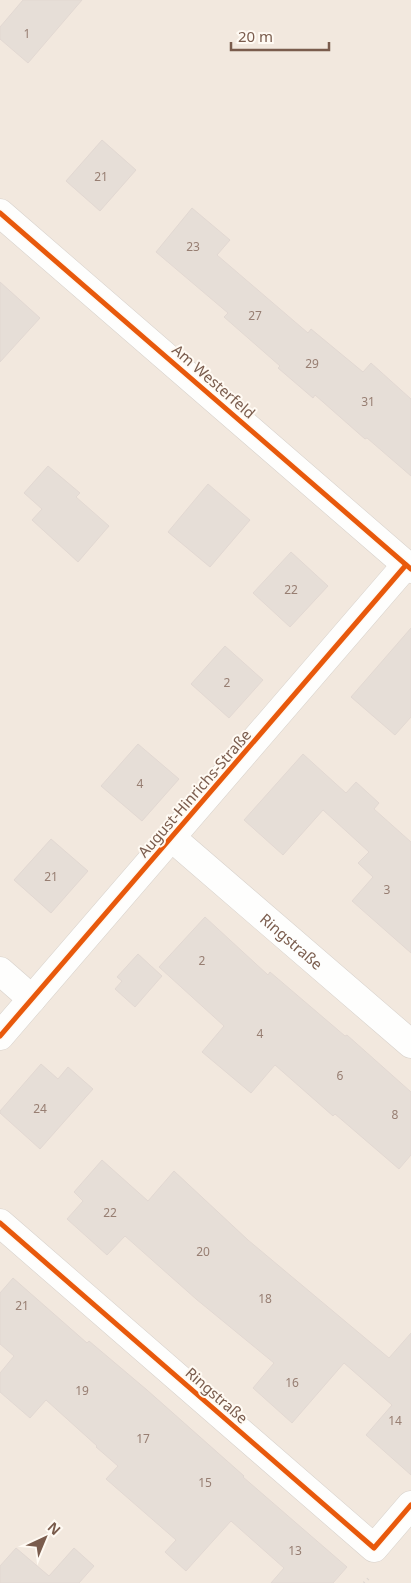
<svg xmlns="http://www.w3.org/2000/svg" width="411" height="1583" font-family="'Noto Sans',sans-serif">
<rect width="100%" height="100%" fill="#f9f5f0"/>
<rect fill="#f2e8de" x="0" y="0" width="411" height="1583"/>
<g fill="#e6ded7" stroke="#e2d8d2">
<path d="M23,0H82L28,63L0,39V27Z"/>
<path d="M102,140L136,170L100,211L66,181Z"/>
<path d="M192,208L230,240L217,255L308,333L311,329L363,372L371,363L411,399V476L367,438L365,439L315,395L313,398L278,368L280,366L224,317L228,313L156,252Z"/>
<path d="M0,282L40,318L0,362Z"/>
<path d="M48,466L80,493L76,497L109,526L78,562L32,520L42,509L24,493Z"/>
<path d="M208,484L250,520L210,567L168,532Z"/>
<path d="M291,552L328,586L290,627L253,593Z"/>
<path d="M411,628V717L395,735L351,697Z"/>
<path d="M225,646L263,680L229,718L191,684Z"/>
<path d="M138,744L179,779L142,821L101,786Z"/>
<path d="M303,754L346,793L356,782L379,803L374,809L411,842V953L352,901L373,877L358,863L369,852L323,810L283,855L244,820Z"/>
<path d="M51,839L88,871L51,913L14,880Z"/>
<path d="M205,917L268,975L270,972L345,1036L347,1035L411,1092V1155L399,1169L335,1114L333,1116L275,1065L251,1093L202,1052L224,1026L159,967Z"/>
<path d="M138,954L162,976L135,1007L115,989L122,981L117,977Z"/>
<path d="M41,1064L58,1079L68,1067L93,1089L40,1149L0,1113V1111Z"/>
<path d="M102,1160L148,1201L174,1171L248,1240L389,1358L411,1333V1475L366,1435L392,1405L344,1363L292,1423L253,1388L274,1363L196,1299L125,1236L107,1255L67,1219L83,1201L74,1192Z"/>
<path d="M13,1278L87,1343L89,1341L147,1390L244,1476L243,1477L347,1567L333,1583H271L284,1568L231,1521L186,1571L165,1552L176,1540L106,1479L118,1466L96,1447L97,1446L46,1400L30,1418L0,1392V1373L14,1356L0,1344V1293Z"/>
<path d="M16,1548L49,1576L74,1548L94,1566L79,1583H0V1566Z"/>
</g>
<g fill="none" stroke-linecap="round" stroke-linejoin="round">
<defs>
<g id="minor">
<path d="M0,213L411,569"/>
<path id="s1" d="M172,838L411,1044"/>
<path d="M0,971L32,999"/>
<path d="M0,1036L406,565"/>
<path d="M0,1223L374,1548L411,1505"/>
</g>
</defs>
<use href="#minor" stroke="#d7d1cb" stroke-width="29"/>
<path stroke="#dcd5d0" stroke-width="3" stroke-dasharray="1 4" stroke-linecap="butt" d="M364,1583L369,1578"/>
<use href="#minor" stroke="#fefefd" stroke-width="28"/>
<defs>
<g id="cycleway">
<path d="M0,213L411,569"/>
<path d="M0,1036L406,565"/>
<path d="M0,1223L374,1548L411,1505"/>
</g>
</defs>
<use href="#cycleway" stroke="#fffaf3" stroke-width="8"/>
<use href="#cycleway" stroke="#e8590c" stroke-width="5"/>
</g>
<g text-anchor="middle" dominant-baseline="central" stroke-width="4" stroke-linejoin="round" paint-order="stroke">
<g font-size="12" fill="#977e72">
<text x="27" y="33">1</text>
<text x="101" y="176">21</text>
<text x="193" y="246">23</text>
<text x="255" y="315">27</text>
<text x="312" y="363">29</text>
<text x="368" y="401">31</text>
<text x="291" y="589">22</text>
<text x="227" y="682">2</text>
<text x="140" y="783">4</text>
<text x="51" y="876">21</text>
<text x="387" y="889">3</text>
<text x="202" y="960">2</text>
<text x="260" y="1033">4</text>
<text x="340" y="1075">6</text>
<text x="40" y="1108">24</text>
<text x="395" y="1114">8</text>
<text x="110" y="1212">22</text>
<text x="203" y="1251">20</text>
<text x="265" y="1298">18</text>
<text x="22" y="1305">21</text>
<text x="292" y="1382">16</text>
<text x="82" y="1390">19</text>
<text x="395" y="1420">14</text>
<text x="143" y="1438">17</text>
<text x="205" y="1482">15</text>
<text x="295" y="1550">13</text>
</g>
<g font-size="15" fill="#7a5c4d" stroke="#fffaf3">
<text transform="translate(214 381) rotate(41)">Am Westerfeld</text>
<text transform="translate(194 793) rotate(-49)">August-Hinrichs-Straße</text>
<text stroke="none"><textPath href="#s1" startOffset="158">Ringstraße</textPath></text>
<text transform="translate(217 1395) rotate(41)">Ringstraße</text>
</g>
</g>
<g transform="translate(45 1538) rotate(44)" stroke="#fffaf3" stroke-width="4" paint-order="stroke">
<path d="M0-4L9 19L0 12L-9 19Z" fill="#7a5c4d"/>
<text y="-8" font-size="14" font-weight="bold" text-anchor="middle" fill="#7a5c4d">N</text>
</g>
<path d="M231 42v8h98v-8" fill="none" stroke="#7a5c4d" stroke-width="2.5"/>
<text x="238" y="42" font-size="15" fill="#7a5c4d" stroke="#fffaf3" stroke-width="4" paint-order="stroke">20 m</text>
</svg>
